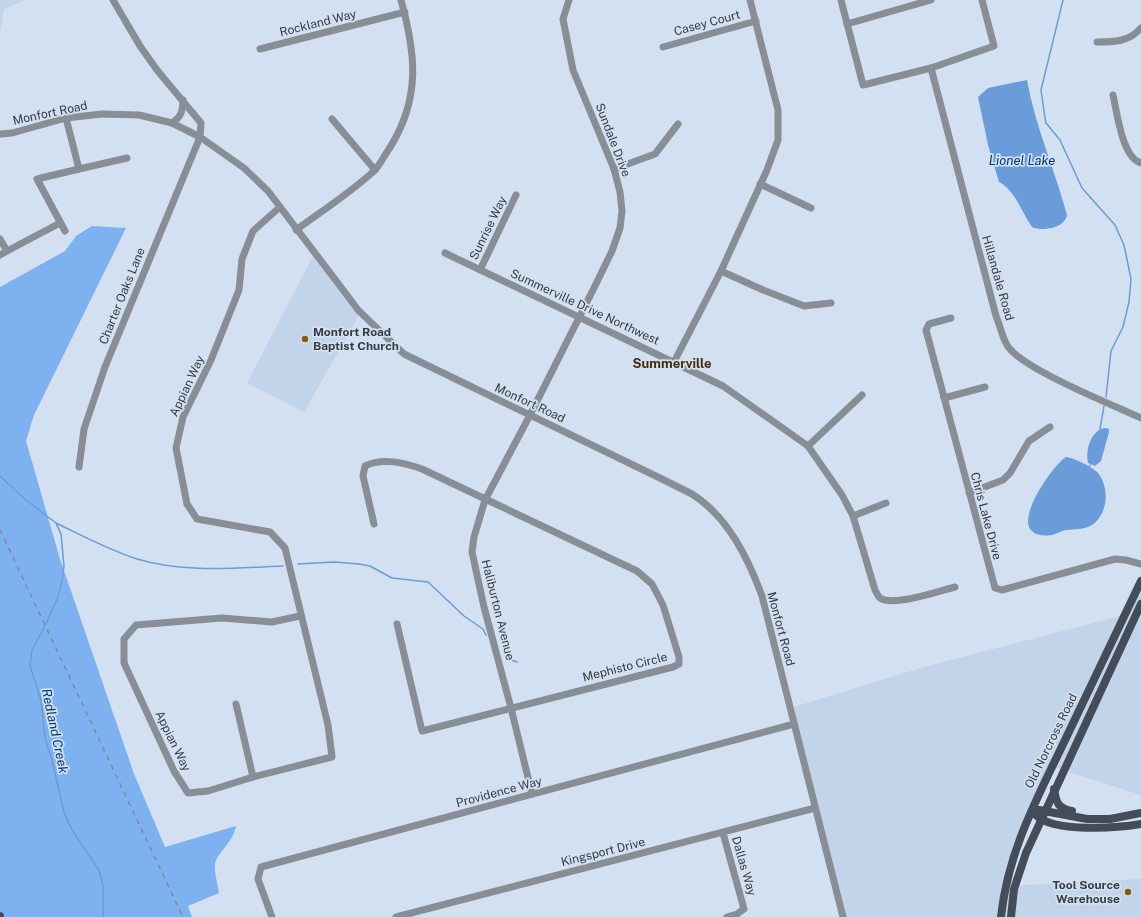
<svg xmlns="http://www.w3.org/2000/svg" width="1141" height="917" font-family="'Public Sans',sans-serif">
<rect width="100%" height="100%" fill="#d3e0f1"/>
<g fill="#c2d4e9">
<path d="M0,0H25L4,9L0,33Z"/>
<path d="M313,256L336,287L360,314L304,412L247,383Z"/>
<path d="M1141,581V795L1053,767L1039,797L1007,886L1141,879V917H843L787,709L924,667L1124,615Z"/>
</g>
<path fill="#7eb1f0" d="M92,226L126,228L34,415L26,441L60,559L134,774L165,847L236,826C233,843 218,851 215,864C214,872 218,885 219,893L188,906L192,917H0V287L65,251L76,236Z"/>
<g fill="#6a9cda">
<path d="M1027,80C1035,126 1055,170 1067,215C1065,228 1042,232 1032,227C1021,212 1016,191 999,182L988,145L978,97L988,88Z"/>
<path d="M1105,428L1109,429V432L1101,461L1095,466L1088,463C1085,450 1091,430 1105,428Z"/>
<path d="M1066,457C1074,458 1093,467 1098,473C1110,488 1108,514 1092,525C1084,530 1075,529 1066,530C1061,531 1056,534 1052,535C1044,536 1037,536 1032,531C1016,518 1053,465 1066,457Z"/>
</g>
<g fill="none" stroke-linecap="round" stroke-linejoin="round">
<g stroke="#6a9cda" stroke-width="1.5">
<path d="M1063,0L1041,90L1045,118L1046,123L1060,140L1082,188L1115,225L1124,245L1131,279L1129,302L1123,327L1111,351L1106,397"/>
<path d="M1100,429L1104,406"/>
<path d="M1089,467L1090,465"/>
<path d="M0,476L26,500L56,523L61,534L64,566L62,581L58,597L44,628L32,650L30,666L41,700L45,738L52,760L64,812L72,830L99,870L103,885V917"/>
<path d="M56,523C83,536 109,550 137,559C184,573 234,568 283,566"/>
<path d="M298,564L334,562L359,564L370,566L392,578L428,582L464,616L483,629L486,635"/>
<path d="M506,655L511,660L517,662"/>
</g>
<g stroke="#888e95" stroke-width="7">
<path d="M841,0L863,85L931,68L994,46L982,0"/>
<path d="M847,24L931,0"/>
<path d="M1097,42C1114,42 1129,42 1141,28"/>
<path d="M663,47L756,21"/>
<path d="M260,49L405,12"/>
<path d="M931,68L996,316C1000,325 1002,337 1007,345C1020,368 1113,405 1141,418"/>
<path d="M1113,95C1117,112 1122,158 1141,163"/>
<path d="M66,118L79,169L127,158"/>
<path d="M332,119L375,170"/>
<path d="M172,123C181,117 183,111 183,100"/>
<path d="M0,134L12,133L66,118L102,114L139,115L172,123L200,137L244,168L268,191L359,311L404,354L662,479C672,484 682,489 692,494C728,517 748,558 762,596L843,917"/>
<path d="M614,169L655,154L678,124"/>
<path d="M760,184L811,208"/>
<path d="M280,207L253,231L242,259L239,290L211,360L183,417L176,448L187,504L197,519L270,532L285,548L328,725L332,757L253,777L208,791L188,793L174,771L124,663V639L136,625L222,618L272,622L300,616"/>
<path d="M296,230C322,211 350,193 374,171C380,165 384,156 389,149C421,99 416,54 401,0"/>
<path d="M65,231L37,179L79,169"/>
<path d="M0,239L7,251L0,255"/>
<path d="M7,251L60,223"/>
<path d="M445,253L723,386L808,446L842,495L853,516L875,590C876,592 878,596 880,598C894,607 939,591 955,587"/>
<path d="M480,270L516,195"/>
<path d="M721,271L763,290L804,306L831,303"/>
<path d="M951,318L929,324L926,330L995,588L1002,590L1115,559L1126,560L1141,564"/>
<path d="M674,362L721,271L767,170L778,140V110L750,0"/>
<path d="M944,398L985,387"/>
<path d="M808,446L862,395"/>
<path d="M79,467L84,429L105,367L200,137L201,123L157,70L140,46L113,0"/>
<path d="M969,493L1003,480L1010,473L1029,441L1050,427"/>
<path d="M853,516L886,503"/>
<path d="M374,524L363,476L365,466C383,457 405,463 422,469L637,571L652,584L663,605L679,657V664L673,667L422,731L397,624"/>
<path d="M236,704L253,777"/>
<path d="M532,794L511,708L484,607L472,552L474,537L485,500L530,415L594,288L612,251L620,228L622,211L620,192L614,169L573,70L563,19L569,0"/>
<path d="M723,833L744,909L737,914L727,917"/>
<path d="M272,917L258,879L261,867L794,724"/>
<path d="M396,917L815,808"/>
</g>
<g stroke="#434c58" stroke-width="8">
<path d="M1054,789C1056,802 1058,809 1072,811"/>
<path d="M1039,810L1087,819H1110L1141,813"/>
<path d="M1036,815C1053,833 1118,828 1141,824"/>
<path d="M0,916V917"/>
<path d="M1001,917C1008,850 1038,797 1066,738C1091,686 1116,633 1141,581"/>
<path d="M1011,917L1014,889L1026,853L1141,604"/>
</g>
<path stroke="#818a96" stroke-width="1.5" stroke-dasharray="5 5" stroke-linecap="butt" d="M0,530L183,917"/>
</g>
<g fill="#8a5b00" stroke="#d3e0f1" stroke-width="1.5">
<circle cx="305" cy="339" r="4"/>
<circle cx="1128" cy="892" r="4"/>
</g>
<g text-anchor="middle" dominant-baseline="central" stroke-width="3.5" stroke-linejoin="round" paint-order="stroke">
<g font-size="12" fill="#363b42" stroke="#d3e0f1">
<text transform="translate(318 23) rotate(-14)">Rockland Way</text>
<text transform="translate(707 23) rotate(-15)">Casey Court</text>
<text transform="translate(50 113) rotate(-12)">Monfort Road</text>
<text transform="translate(613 140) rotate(69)">Sundale Drive</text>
<text transform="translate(488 228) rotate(-64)">Sunrise Way</text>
<text transform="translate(998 278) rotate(74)">Hillandale Road</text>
<text transform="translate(122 296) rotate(-68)">Charter Oaks Lane</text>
<text transform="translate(585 307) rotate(25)">Summerville Drive Northwest</text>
<text transform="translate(187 386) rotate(-65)">Appian Way</text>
<text transform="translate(530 403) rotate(25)">Monfort Road</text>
<text transform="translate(986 516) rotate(75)">Chris Lake Drive</text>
<text transform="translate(498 610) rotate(76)">Haliburton Avenue</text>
<text transform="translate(781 629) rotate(75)">Monfort Road</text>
<text transform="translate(625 667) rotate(-14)">Mephisto Circle</text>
<text transform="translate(173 741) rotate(64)">Appian Way</text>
<text transform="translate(1051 741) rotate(-64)">Old Norcross Road</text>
<text transform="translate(499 792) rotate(-15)">Providence Way</text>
<text transform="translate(603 852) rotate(-14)">Kingsport Drive</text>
<text transform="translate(744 866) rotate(74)">Dallas Way</text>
</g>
<g font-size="12" font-weight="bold" fill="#363b42" stroke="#d3e0f1" text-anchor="start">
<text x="313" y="332">Monfort Road<tspan x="313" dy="14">Baptist Church</tspan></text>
<text x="1120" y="885" text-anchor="end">Tool Source<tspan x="1120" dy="14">Warehouse</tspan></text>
</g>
<g font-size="13" font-style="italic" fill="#013870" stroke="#d3e0f1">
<text x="1022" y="160">Lionel Lake</text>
<text transform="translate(55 731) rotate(78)">Redland Creek</text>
</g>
<g font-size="13" font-weight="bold" fill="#452e0a" stroke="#d3e0f1">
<text x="672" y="363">Summerville</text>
</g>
</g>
</svg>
